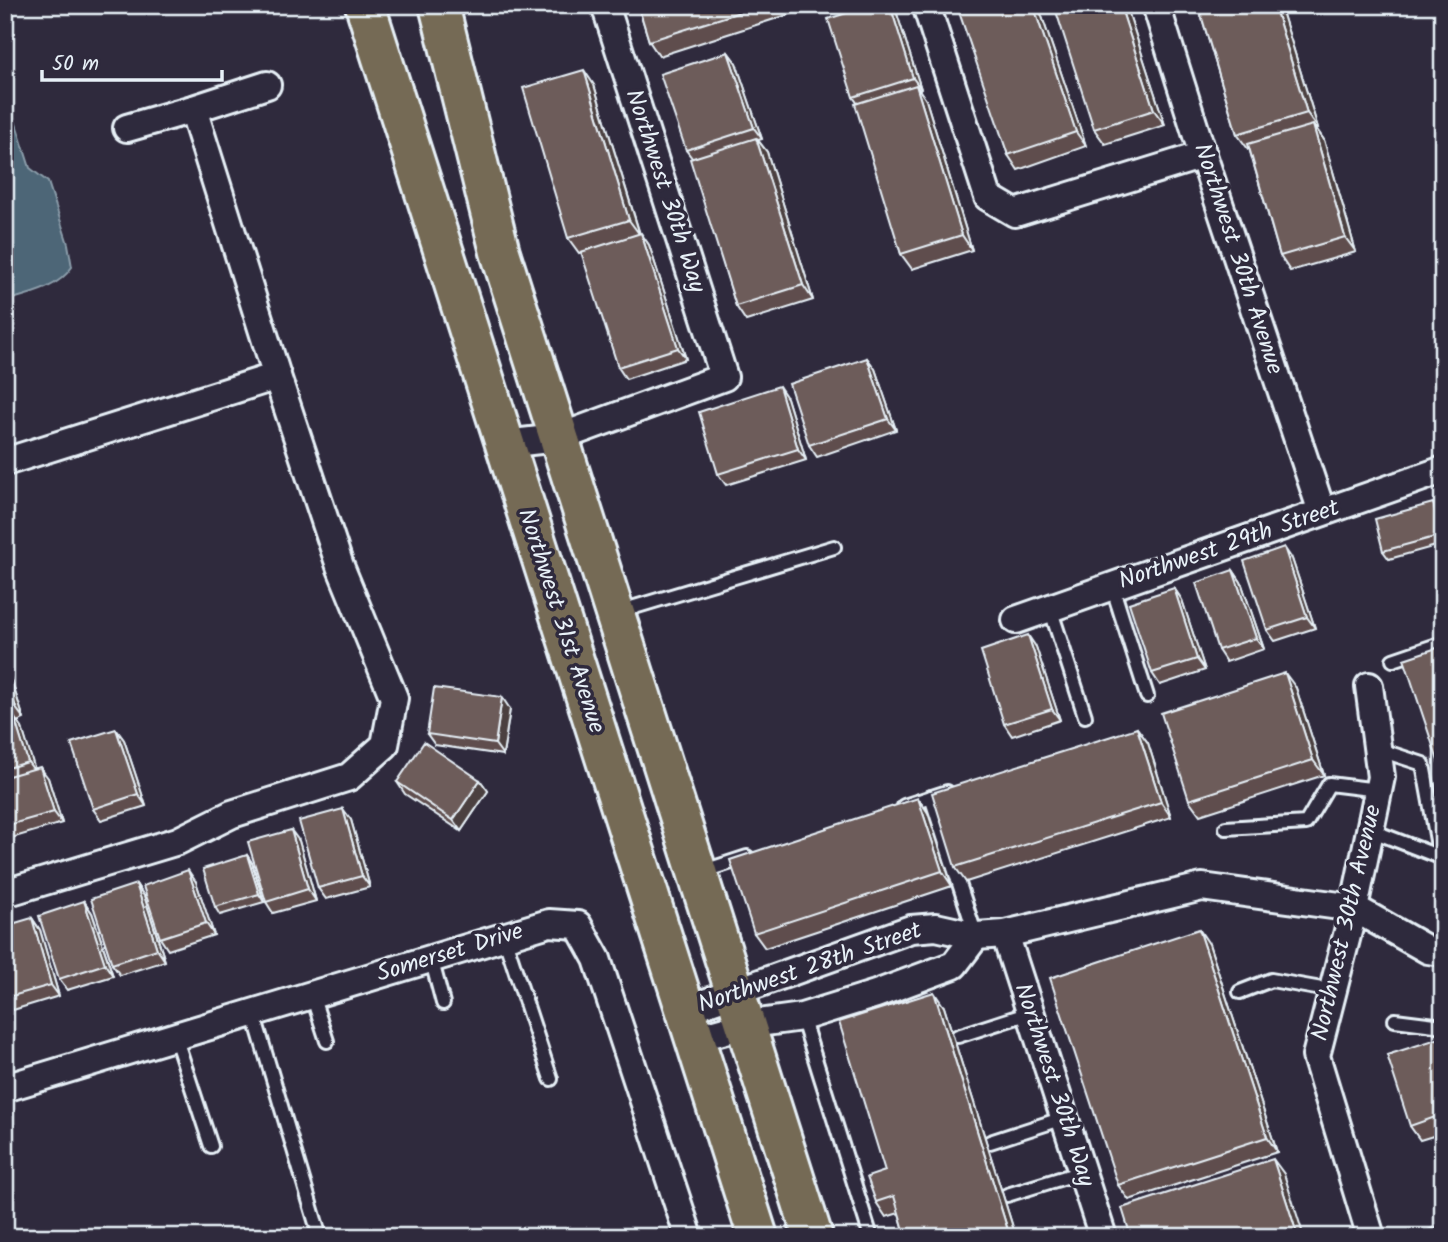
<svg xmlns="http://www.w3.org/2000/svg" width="1448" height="1242" font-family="Kalam,sans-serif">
<rect width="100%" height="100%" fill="#2f2a3d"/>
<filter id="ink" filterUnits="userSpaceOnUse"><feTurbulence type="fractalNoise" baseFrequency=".0143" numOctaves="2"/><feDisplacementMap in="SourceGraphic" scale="14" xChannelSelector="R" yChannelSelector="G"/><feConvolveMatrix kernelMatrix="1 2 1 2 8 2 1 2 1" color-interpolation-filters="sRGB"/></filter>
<g filter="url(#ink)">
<path fill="#4e6677" stroke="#8c9eab" stroke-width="2" d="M5,89L30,168L48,182L68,244L72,267C57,289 30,294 5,301Z"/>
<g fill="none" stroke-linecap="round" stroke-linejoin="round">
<defs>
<g id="lane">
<path d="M1112,586L1147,696"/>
<path d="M1050,608L1085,716"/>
<path d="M618,612L834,547"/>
<path d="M1393,660L1443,643"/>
<path d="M931,797L976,936"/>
<path d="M904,806L947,792"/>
<path d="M1226,828L1306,823L1329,784L1378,790"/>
<path d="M1370,830L1440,857L1423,764L1377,749"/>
<path d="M701,872L747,857"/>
<path d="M504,936L551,1079"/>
<path d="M431,958L443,1003"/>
<path d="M1240,992L1271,980L1333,991"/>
<path d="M312,995L327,1041"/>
<path d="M253,1012L320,1237"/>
<path d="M802,1017L871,1237"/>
<path d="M1395,1020L1443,1026"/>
<path d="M175,1036L211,1146"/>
<path d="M958,1036L1030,1013"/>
<path d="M990,1142L1064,1118"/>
<path d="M1007,1195L1082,1172"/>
<path d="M1432,1237L1443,1233"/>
</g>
<g id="street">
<path d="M926,5L988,197L1015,213L1203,155"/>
<path d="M1156,5L1203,155L1322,512"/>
<path d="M267,85L193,109L277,376"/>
<path d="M127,128L193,109"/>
<path d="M504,444L558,438L724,377L605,5"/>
<path d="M5,462L277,376L340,566L394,698L385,745L349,777L232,814L178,841L5,893"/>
<path d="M1016,620L1443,470"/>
<path d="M1369,686L1381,777L1354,908L1316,1056L1371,1237"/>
<path d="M1005,934L1103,1237"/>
<path d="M685,1010L911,929L936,927L976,936L1005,934L1202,887L1354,908L1428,950L1443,952"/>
<path d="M693,1039L744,1025L802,1017L876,994L954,965L976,936"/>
<path d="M5,1088L549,923L578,925L597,959L689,1237"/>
</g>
<g id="primary">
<path d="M365,5L758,1237"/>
<path d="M439,5L500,252L813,1237"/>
</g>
</defs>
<use href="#lane" stroke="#e8f1f8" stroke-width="18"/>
<use href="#street" stroke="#e8f1f8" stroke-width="32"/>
<use href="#primary" stroke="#e8f1f8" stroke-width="44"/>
<use href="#lane" stroke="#2f2a3d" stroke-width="12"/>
<use href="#street" stroke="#2f2a3d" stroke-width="26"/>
<use href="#primary" stroke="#756a55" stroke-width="38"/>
</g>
<g fill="#5e4e4d" stroke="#e8f1f8" stroke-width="2">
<path d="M638,5H808L809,8L659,56L649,41Z"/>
<path d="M871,5H892L896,11L921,89L919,90L926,100L972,250L912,269L901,254L858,104L853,97Z"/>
<path d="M961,5H1038L1086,146L1018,170L1008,155Z"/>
<path d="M1126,5L1165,125L1105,144L1094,129Z"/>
<path d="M1198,5H1280L1318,128H1316L1324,140L1356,252L1290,271L1280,256L1249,148L1248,149L1237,134Z"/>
<path d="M728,52L736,63L762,139L758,140L767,152L813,300L746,321L736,306L692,158L686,150Z"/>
<path d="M594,85L640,234L649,245L686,359L626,379L618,367L596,248L579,253L568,238Z"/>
<path d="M867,358L875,369L896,430L817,457L809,445Z"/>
<path d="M787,398L806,460L726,485L718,474Z"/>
<path d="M1438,511L1443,526V544L1389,559L1383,551Z"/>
<path d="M1292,559L1315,628L1275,641L1267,630Z"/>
<path d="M1233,570L1241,582L1264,649L1226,662L1218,650Z"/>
<path d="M1174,588L1182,600L1205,670L1160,685L1152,673Z"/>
<path d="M1036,647L1060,720L1012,736L1004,724Z"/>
<path d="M5,668L9,674L24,719L17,722L22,728L34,769L48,778L62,823L5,840Z"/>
<path d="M1296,688L1324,775L1200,815L1189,800Z"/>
<path d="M510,709L503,755L435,745L427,734Z"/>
<path d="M1137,728L1148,743L1171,817L966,882L955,867Z"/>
<path d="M116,729L124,740L146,806L101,820L93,809Z"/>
<path d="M480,780L488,791L461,831L405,794L397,782Z"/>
<path d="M343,809L351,820L370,887L326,899L318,888Z"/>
<path d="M928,813L952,886L765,948L754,933Z"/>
<path d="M299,841L316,901L273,913L266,902Z"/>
<path d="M247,855L252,863L264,902L220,915L215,907Z"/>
<path d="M196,882L214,935L168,950L160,938Z"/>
<path d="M136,884L144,896L165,961L120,975L112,964Z"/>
<path d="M84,901L92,913L113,976L67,990L59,979Z"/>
<path d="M32,918L40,930L59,996L13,1010L5,998Z"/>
<path d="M1209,944L1277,1152L1129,1200L1118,1185Z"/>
<path d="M944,1007L1016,1237H906L899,1213L886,1217L876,1202L885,1171Z"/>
<path d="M1443,1037V1133L1420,1140L1410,1126Z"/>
</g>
<g fill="#4c403f" stroke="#e8f1f8" stroke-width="2">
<path d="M890,5H892L896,11L921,89L913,78Z"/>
<path d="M1033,5H1038L1086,146L1076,132Z"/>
<path d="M1120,5H1126L1165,125L1154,110Z"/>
<path d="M1274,5H1280L1318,128L1307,113Z"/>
<path d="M728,52L736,63L762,139L754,128Z"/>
<path d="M584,70L594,85L640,235L629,220Z"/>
<path d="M916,85L926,100L972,250L962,235Z"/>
<path d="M1313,125L1324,140L1356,252L1345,237Z"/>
<path d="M756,138L767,152L813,300L803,285Z"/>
<path d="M641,233L649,245L686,359L678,348Z"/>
<path d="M867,358L875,369L896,430L888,419Z"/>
<path d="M779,386L787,398L806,460L798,449Z"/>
<path d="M1433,503L1438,511L1443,526V536Z"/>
<path d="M1284,547L1292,559L1315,628L1307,617Z"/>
<path d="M1233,570L1241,582L1264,649L1256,638Z"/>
<path d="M1174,588L1182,600L1205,670L1197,659Z"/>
<path d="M1028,635L1036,647L1060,720L1052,709Z"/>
<path d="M5,668L9,674L24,719L16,708L5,675Z"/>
<path d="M1285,673L1296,688L1324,775L1313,760Z"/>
<path d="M502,697L510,709L503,755L495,744Z"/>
<path d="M14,717L22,728L36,773L28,762Z"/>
<path d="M1137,728L1148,743L1171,817L1161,802Z"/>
<path d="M116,729L124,740L146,806L138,794Z"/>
<path d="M40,767L48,778L62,823L54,812Z"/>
<path d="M480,780L488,791L461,831L453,820Z"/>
<path d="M918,798L928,813L952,886L942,871Z"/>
<path d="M343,809L351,820L370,887L362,876Z"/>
<path d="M291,830L299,841L316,901L308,889Z"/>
<path d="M247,855L252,863L264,902L259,894Z"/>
<path d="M188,870L196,882L214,935L206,923Z"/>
<path d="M136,884L144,896L165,961L157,949Z"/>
<path d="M84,901L92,913L113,976L105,964Z"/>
<path d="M32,918L40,930L59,996L51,985Z"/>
<path d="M1199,929L1209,944L1277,1152L1267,1137Z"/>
<path d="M934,992L944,1007L1016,1237H1010Z"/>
<path d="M1273,1159L1284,1174L1304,1237H1298Z"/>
</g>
<g fill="#6d5b5a" stroke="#e8f1f8" stroke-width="2">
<path d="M638,5H762L649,41Z"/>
<path d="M871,5H890L913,78L853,97L828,19Z"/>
<path d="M968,5H1033L1076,132L1008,155L958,9Z"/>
<path d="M1054,5H1120L1154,110L1094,129Z"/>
<path d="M1198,5H1274L1307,113L1237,134Z"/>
<path d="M728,52L754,128L686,150L660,74Z"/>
<path d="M584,70L629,220L568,238L523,88Z"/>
<path d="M916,85L962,235L901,254L855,104Z"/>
<path d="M1313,125L1345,237L1280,256L1248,144Z"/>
<path d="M756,138L803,285L736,306L690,159Z"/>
<path d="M641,233L678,348L618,367L581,252Z"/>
<path d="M867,358L888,419L809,445L789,384Z"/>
<path d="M779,386L798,449L718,474L699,412Z"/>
<path d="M1433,503L1442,535L1383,551L1375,519Z"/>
<path d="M1284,547L1307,617L1267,630L1244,561Z"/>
<path d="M1233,570L1256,638L1218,650L1196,583Z"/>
<path d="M1174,588L1197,659L1152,673L1129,603Z"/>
<path d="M1028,635L1052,709L1004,724L981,651Z"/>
<path d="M1443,646V776L1404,659Z"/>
<path d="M1285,673L1313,760L1189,800L1161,713Z"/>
<path d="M5,675L16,708L5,711Z"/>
<path d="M434,688L502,697L495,744L427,734Z"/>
<path d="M14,717L28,762L5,769V720Z"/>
<path d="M1137,728L1161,802L955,867L932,793Z"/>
<path d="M116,729L138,794L93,809L71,743Z"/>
<path d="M424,742L480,780L453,820L397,782Z"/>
<path d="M40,767L54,812L5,826V777Z"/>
<path d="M918,798L942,871L754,933L730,860Z"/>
<path d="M343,809L362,876L318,888L299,821Z"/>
<path d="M291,830L308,889L266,902L248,842Z"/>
<path d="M247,855L259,894L215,907L203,869Z"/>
<path d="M188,870L206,923L160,938L143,886Z"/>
<path d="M136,884L157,949L112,964L91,899Z"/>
<path d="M84,901L105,964L59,979L39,916Z"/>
<path d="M32,918L51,985L5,998V926Z"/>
<path d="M1199,929L1267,1137L1118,1185L1050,978Z"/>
<path d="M934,992L1010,1237H906L894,1196L876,1202L867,1177L885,1171L839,1022Z"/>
<path d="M1443,1037V1131L1438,1116L1410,1126L1387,1055Z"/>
<path d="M1273,1159L1298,1237H1131L1122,1208Z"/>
</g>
</g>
<g text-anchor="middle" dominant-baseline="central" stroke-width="7" stroke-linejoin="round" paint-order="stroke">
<g font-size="24" fill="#e8f1f8" stroke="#2f2a3d">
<text transform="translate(665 191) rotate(72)">Northwest 30th Way</text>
<text transform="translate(1238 259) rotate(72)">Northwest 30th Avenue</text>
<text transform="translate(1229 545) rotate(-19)">Northwest 29th Street</text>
<text transform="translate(561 621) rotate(72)">Northwest 31st Avenue</text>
<text transform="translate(1347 923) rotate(-77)">Northwest 30th Avenue</text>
<text transform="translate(450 953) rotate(-17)">Somerset Drive</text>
<text transform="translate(810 968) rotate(-19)">Northwest 28th Street</text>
<text transform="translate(1054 1085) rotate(72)">Northwest 30th Way</text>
</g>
</g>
<rect width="1448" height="1242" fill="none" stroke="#2f2a3d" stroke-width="28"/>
<rect x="14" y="14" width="1420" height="1214" fill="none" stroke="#e8f1f8" stroke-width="2.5" filter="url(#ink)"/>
<path d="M42 70v10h180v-10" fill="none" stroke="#e8f1f8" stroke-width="3.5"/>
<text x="52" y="70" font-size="21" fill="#e8f1f8" stroke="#2f2a3d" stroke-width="5" paint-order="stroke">50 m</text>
</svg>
